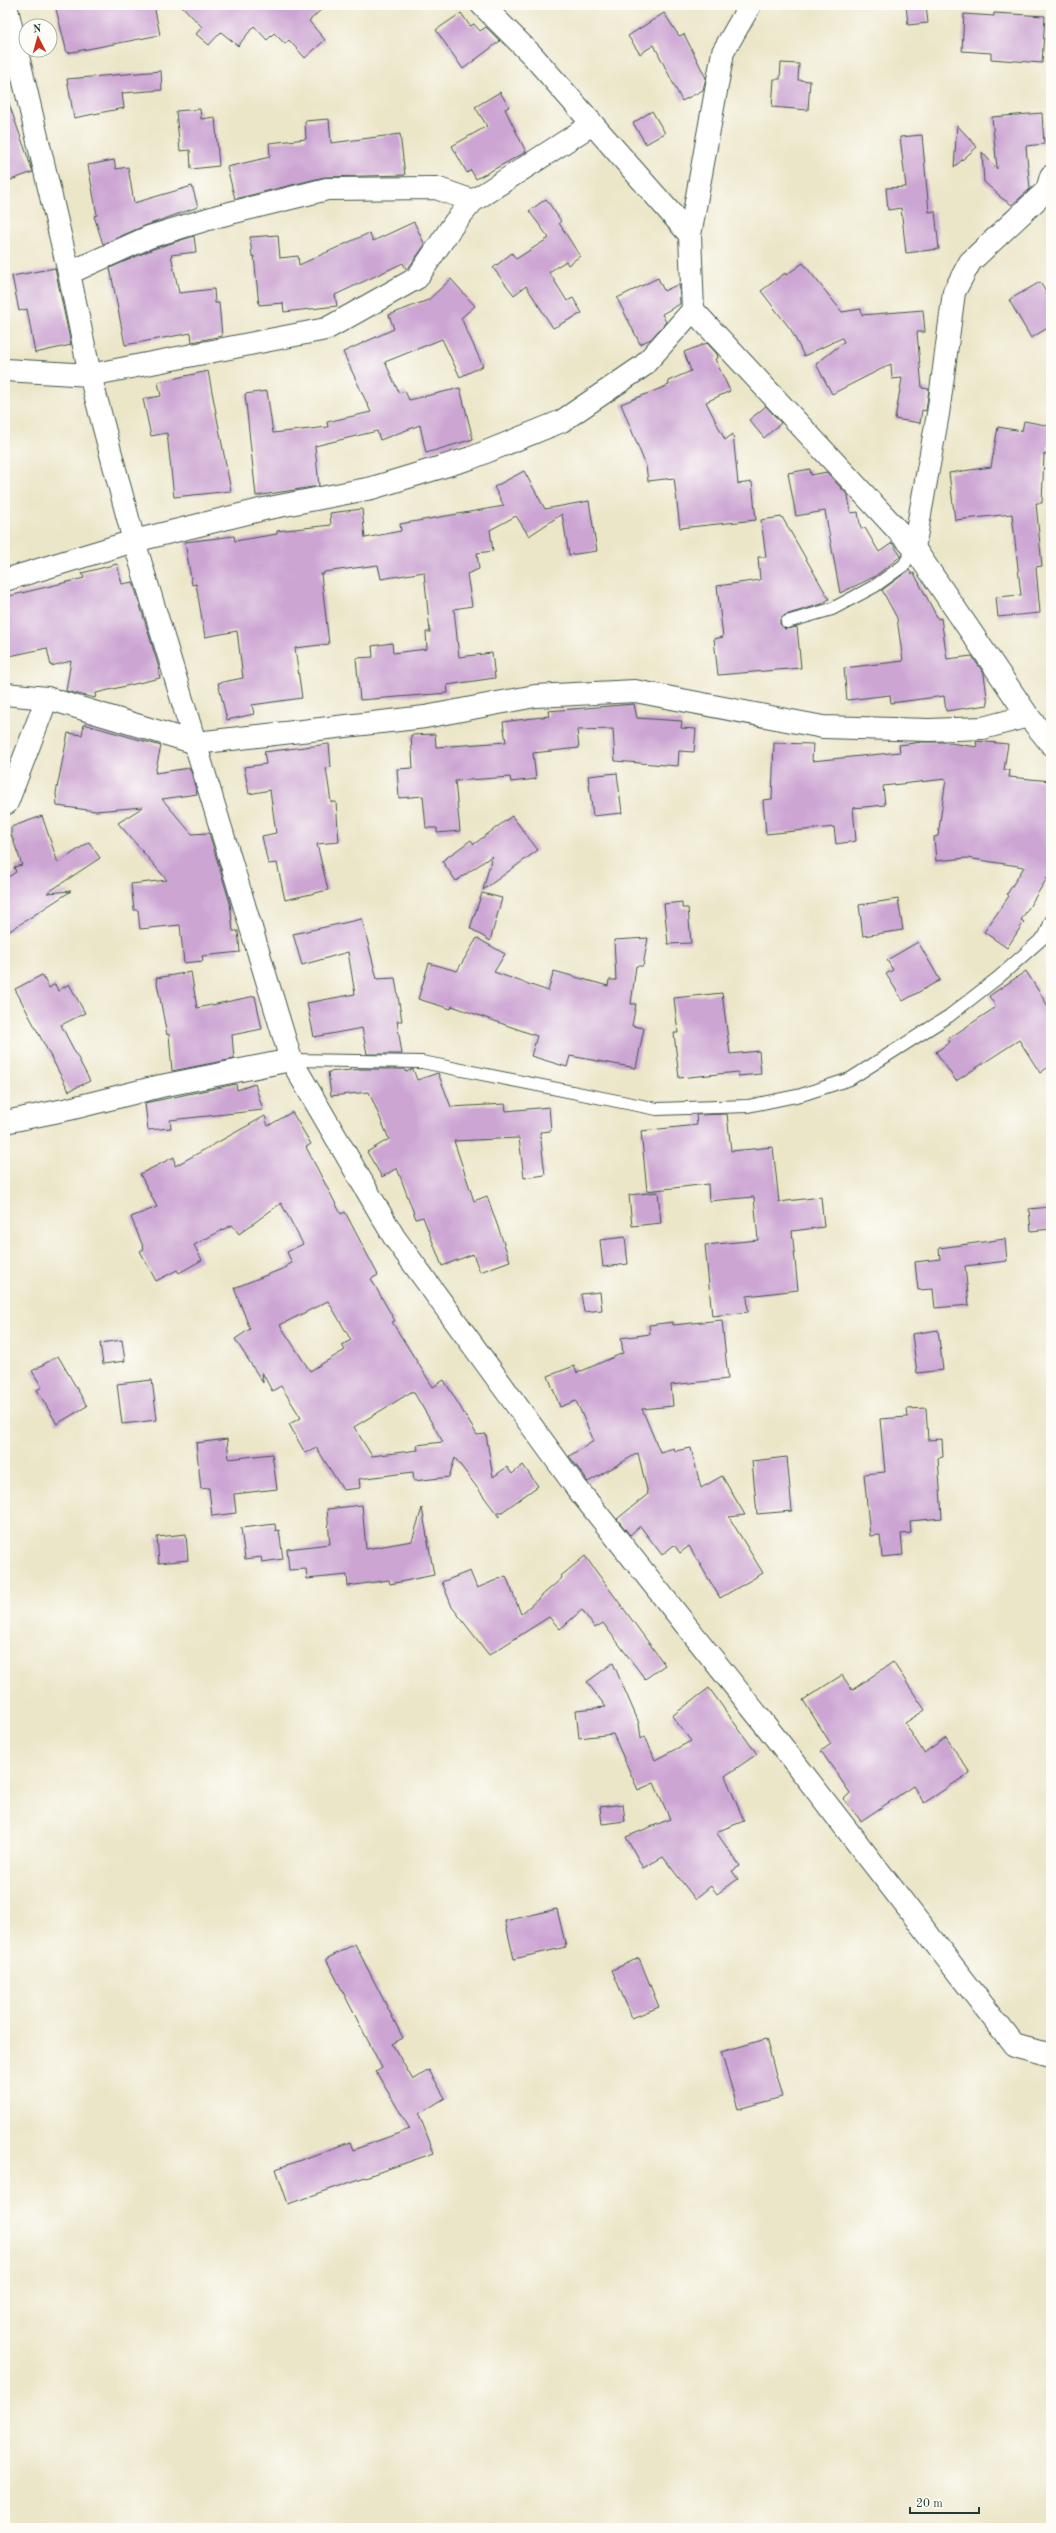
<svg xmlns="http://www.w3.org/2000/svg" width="1056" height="2533" font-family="'Old Standard TT',serif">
<rect width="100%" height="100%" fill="#fdfcf7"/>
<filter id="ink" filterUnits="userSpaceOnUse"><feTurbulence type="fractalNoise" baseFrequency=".025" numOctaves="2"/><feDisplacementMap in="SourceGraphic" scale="8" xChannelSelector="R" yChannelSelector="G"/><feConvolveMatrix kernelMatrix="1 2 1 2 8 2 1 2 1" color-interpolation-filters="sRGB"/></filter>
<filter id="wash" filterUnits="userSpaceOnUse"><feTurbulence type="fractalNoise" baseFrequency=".012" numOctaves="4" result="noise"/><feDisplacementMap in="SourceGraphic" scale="16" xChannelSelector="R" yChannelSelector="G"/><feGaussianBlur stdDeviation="0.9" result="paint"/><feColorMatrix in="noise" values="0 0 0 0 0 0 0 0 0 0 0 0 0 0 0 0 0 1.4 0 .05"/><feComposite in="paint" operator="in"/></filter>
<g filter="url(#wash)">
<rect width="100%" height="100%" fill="#ece6c9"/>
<g id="blocks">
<g fill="#cca5d3" fill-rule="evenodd">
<path d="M55,5H154L160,35L67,53Z"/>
<path d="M181,5H326L309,21L325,40L305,58L289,40L285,44L274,33L267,40L254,26L238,46L221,32L209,45L196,34L202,27Z"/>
<path d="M906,5H926L928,23L908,25Z"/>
<path d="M461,13L470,26L474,24L480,31L486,27L500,41L463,69L436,30Z"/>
<path d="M664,13L679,36L684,34L706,78L703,90L682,101L654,45L640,54L628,36Z"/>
<path d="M994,13L1045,16L1042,63L991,59V53L962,51L964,14L994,16Z"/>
<path d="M781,63L799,64L798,80L810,81L808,110L772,107L774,79H780Z"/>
<path d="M161,71L162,90L122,93L124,108L74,118L67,79Z"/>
<path d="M500,92L509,107L505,109L526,152L476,179L471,170L467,173L452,146L487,126L475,107Z"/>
<path d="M8,101L33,172L5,182V102Z"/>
<path d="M200,109L201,119L215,117L219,166L191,169L190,150L180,151L176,111Z"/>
<path d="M652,111L665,133L646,144L633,123Z"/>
<path d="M1042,113L1044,144L1026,146L1030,189L1012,205L1000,197L999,195L984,182L982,152L997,169L992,117Z"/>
<path d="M329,119L331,143L400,134L405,175L324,177L235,199L227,167L270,157L269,143L306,139L305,121Z"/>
<path d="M957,125L977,147L954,167Z"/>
<path d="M922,135L929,212L935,211L939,249L906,253L901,208L888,210L886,188L906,187L900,137Z"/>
<path d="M114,160L116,169L128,167L134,203L192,186L198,207L144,226L103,244L94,216L97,215L88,165Z"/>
<path d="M546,199L561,221L559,223L580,256L568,265L566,261L549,272L567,301L573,298L582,313L553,328L526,286L514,295L493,268L512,253L516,259L549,238L529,211Z"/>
<path d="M414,222L425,245L409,267L406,269L403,263L335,295L337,306L284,312L283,303L259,305L254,256H252L250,237L278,235L280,258L298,256L299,265L369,233L373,241Z"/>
<path d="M194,236L196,252L171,255L179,293L214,289L215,303H219L222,336L192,342L191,333L125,345L110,268L153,249Z"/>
<path d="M803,263L842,312L861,309L862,315L923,310L925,332H917L922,388L929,389L926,411L922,410L920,423L895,419L902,378L892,379L891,364L832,394L816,364L844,342L842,338L804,356L791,330L761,291L785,273L786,275Z"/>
<path d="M55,268L71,345L35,353L27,309L19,311L12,276Z"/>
<path d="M658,278L664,291L679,284L680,304L662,314L666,322L651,339L640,344L617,298Z"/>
<path d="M451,279L475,306L461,318L483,366L460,377L442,339L385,362L399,393L405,391L409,400L460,388L473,439L426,453L420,425L380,440L377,431L315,446L319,486L256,496L245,394L267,391L273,433L328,427L327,422L371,412L343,352L394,329L389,315L428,300Z"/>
<path d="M1040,282L1051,301V326L1031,338L1009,300Z"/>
<path d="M707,343L717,354L718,358L715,359L730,391L706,402L725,440L733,434L738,484L752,482L756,520L680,528L674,478L648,481L646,466L621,404L669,385L668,381L691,371L684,352Z"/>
<path d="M208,371L231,491L174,497L167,433L151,436L143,399L161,396L158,382Z"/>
<path d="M766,406L781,423L764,438L749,420Z"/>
<path d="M1024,421L1051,426L1047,455L1044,454L1042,503H1036L1042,566L1036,567L1040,613L998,617L996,597L1021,595L1012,514L955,520L949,473L991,467L998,427L1022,431Z"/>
<path d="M810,469L811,475L827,472L848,496L851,513L858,512L861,529L865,528L879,552L892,543L901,556L874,577L840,593L825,511L796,516L788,473Z"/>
<path d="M524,471L545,509L589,501L597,551L569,555L562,514L529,536L516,516L490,530L493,551L477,553L479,569L467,574L472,606L454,609L459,657L492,653L495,678L447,685L448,693L360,700L356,658L373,657L372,646L392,643L393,653L427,649L426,632H430L424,572L381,579L378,565L324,572V574H321L329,644L295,648L302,698L252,705L254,714L227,720L218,683L243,678L237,631L205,637L196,584L192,585L185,542L234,536L235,541L277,534V531L331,525L330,513L362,509L365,538L401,531L400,524L504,506L494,487Z"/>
<path d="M782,517L829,599L822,604L785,615L780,620V624L785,629L797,627L801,668L718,675L714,639L723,637L717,586L760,580L758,557H766L761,520Z"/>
<path d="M117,564L122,584L133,582L159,668L158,669L160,678L96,693L95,698L66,691L71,661L51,666L47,648L5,657V597L84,578L82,573Z"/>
<path d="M909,570L912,574L914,573L938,619L941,618L947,659L972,656L984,674L988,705L946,711L944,696L891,703L890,695L847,700L844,668L903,661L897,618L882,590Z"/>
<path d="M634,704L637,718L682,721L681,728L696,729L694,752L679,751L678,766L615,761L613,729L577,730L579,748L533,753L536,779L511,782L510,777L455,781L460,831L437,833V828H426L423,796L399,798L397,769L413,768L411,735L435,734L436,747L506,742L503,722L549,716L548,711Z"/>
<path d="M84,724L161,746L155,773L190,768L197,794L162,799L192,834L209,833L230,903L233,931H238L240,952L202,956L203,961L184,963L180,925L140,929L138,910H134L131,884L167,880L118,823L143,807L96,811L57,806L56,793L68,733L82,735Z"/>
<path d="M976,741L1008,744L1004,770H1010L1009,777L1051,781V872L1021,920L1024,922L1007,948L984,932L1009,896L1007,894L1024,867L967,858L936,861L934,837L938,836L946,779L883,786L885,805L853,808L856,841L836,844L834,827L766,834L763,800L772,799L774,743L813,744L812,761L900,752L899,745L922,742H943L977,747Z"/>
<path d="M329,744L331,767L326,768L331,802H336L339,842L317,844L328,890L285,900L277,863L268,864L262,836L276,833L270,790L249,794L244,767L266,764L264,752Z"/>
<path d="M617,773L622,813L593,816L588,776Z"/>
<path d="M42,816L58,863L89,842L100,858L47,893L71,891L5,934V879L16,872L14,867L22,865L11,834V827Z"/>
<path d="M512,816L538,850L483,890L492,856L456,881L442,861L471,840L474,844Z"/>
<path d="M482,893L502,898L490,941L470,928Z"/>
<path d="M898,899L903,930L863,936L859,905Z"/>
<path d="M682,902V908H688L691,943L668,944L664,904Z"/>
<path d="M362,919L377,979L395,978L402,1021H397L402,1054H367L362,1028L314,1037L307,1003L355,994L348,952L302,965L293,934Z"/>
<path d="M477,938L505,954L494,972L548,991L554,971L608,986L609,980H616L614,940L648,938L643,966H636L631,1004H636L632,1026L644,1028L636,1068L570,1056L567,1067L531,1056L537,1036L452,1006L451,1009L418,999L429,963L457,971Z"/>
<path d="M918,942L940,980L903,1001L886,974L893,970L887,960Z"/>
<path d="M1026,971L1051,1011V1065L1040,1073L1019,1040L956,1081L936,1052L950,1042L948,1039L996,1007L989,996Z"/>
<path d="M191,972L197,1008L255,996L262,1029L232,1035L234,1059L172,1071L169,1034L167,1035L156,978Z"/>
<path d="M42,975L49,988L55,984L58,991L69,984L85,1013L61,1025L90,1081L69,1091L15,989Z"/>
<path d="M722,993L730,1054L759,1051L761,1074L738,1076V1072L679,1078L674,1033H678L674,998Z"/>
<path d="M362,1069H405V1072L413,1069L417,1080L438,1073L451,1107L505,1104L506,1111L549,1107L551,1131L540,1132L545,1175L524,1178L519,1138L454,1141L474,1201L487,1196L510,1261L480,1272L473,1254L442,1266L423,1217L416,1219L397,1168L382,1177L367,1152L389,1139L369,1092L331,1096L328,1072Z"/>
<path d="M236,1084L237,1090L255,1084L263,1110L170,1120L171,1128L148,1130L145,1103Z"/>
<path d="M292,1112L311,1144L306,1147L341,1214L345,1212L378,1275L371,1279L395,1321L392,1322L433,1387L444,1380L477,1435L486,1434L493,1477L507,1467L512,1474L523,1465L538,1486L502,1512H498L499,1517L455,1458L449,1477L414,1481L413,1472L359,1479L360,1488L343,1490L316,1447L305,1453L289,1424L301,1418L281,1386L272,1391L262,1372L263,1383L235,1339L250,1329L234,1288L287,1267L286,1266L292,1263L287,1252L303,1244L281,1203L239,1234L232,1225L194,1245L202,1260L179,1273L177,1270L156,1281L140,1251L144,1249L131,1217L157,1207L140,1174L174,1157L175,1166L265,1116L268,1126ZM328,1301L351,1340L342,1345L345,1350L310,1371L280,1325ZM413,1391L443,1442L417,1445L418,1450L372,1456L354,1427Z"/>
<path d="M727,1114L731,1151L773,1147L779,1202L821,1197L824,1227L792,1231L798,1290L747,1296L748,1312L712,1316L705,1245L758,1240L754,1197L709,1201L708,1184L647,1191L641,1131L697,1125L696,1115Z"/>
<path d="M658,1192L661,1223L632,1226L629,1195Z"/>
<path d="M1051,1207V1229L1031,1231L1029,1209Z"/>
<path d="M625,1237L628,1264L603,1267L600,1240Z"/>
<path d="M1005,1239L1007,1261L965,1266L969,1305L935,1308L933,1289L918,1290L915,1262L940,1259L939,1248Z"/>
<path d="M600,1292L602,1310L584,1312L581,1294Z"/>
<path d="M722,1320L728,1379L671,1385L673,1406L642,1409L660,1452L674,1448L675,1451L691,1448L701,1488L722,1476L745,1515L729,1517L763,1573L720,1598L689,1546L680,1553L674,1545L662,1555L640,1526L630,1535L617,1519L648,1494L638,1453L588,1482L586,1479L569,1456L594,1441L576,1401L560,1407L548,1376L574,1366L577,1373L623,1353L621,1338L650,1334L649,1325L673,1322V1325Z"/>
<path d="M938,1330L943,1370L917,1373L912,1334Z"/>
<path d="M122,1340L125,1361L103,1364L100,1343Z"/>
<path d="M58,1356L87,1406L57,1424L37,1390L42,1387L32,1371Z"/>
<path d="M152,1380L157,1420L122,1424L117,1384Z"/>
<path d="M926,1408L928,1440L942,1439L943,1457L938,1458L942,1518L910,1521L911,1533L901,1534L903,1555L882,1557L880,1535L870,1536L864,1474L885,1472L880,1419L908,1417L907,1409Z"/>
<path d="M227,1439L229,1459L272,1454L277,1489L234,1494L236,1513L212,1516L209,1488L201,1489L196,1443Z"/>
<path d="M787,1457L792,1511L757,1514L752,1461Z"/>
<path d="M362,1505L366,1549L412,1541L422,1508L434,1575L390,1584L389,1580L348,1586L347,1575L307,1579L306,1569L289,1570L287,1549L330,1544L327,1509Z"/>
<path d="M275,1524L276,1531L279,1530L283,1559L262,1562L261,1557L245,1559L241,1528Z"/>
<path d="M186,1534L188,1560L159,1563L157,1537Z"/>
<path d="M585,1556L665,1665L645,1679L603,1623L595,1628L582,1610L560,1629L549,1617L489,1655L452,1607L442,1582L470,1571L477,1588L506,1576L521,1614L562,1578L561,1576Z"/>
<path d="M893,1662L925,1710L905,1723L924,1753L946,1737L970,1773L924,1803L913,1786L861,1821L844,1799L850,1793L821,1751L831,1744L803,1700L842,1675L852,1690Z"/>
<path d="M613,1663L639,1723L641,1739L645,1736L655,1760L691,1741L672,1716L709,1688L757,1754L725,1776L744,1821L716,1832L740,1866L732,1871L738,1879L717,1894L711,1886L695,1899L663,1857L643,1868L626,1837L670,1819L654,1783L638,1790L613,1734L579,1738L576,1710L606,1707L587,1682Z"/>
<path d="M623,1804L625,1821L602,1824L600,1807Z"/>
<path d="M557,1909L566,1947L514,1959L505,1921Z"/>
<path d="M355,1944L403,2038L392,2044L413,2080L429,2070L445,2098L419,2114L434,2153L288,2204L276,2169L350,2142L353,2150L410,2129L376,2072L382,2068L326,1959Z"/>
<path d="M639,1958L659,2007L632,2018L612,1970Z"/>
<path d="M766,2039L782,2097L738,2109L721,2052Z"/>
</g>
</g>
</g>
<g filter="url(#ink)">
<use href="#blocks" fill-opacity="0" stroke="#3e564a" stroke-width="1"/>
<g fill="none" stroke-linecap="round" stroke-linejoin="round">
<defs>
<g id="lane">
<path d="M787,622L832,609L875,586L904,565L914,548"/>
<path d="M291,1060L422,1062L657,1109L748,1106L801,1095L850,1079L949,1016L999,977L1045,936L1051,921"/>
</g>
<g id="street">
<path d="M482,5L533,56L690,235L693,310L914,548L1028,716"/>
<path d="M690,235L723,52L750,5"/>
<path d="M69,273L149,237L218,216L327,189L436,188L473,201"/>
<path d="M5,370L90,375L326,329L417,278L455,222L473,201L591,125"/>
<path d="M914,548L938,414L954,292L970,262L1047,190L1051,176"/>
<path d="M5,580L134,541L264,509L372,488L471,458L562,421L643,366L693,310"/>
<path d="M5,694L47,698L196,743L425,717L535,696L635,691L823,727L929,730L983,728L1028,716L1051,744"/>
<path d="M7,803L47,698"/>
<path d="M5,1122L69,1109L161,1086L291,1060"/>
</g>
<path id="secondary" d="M6,5L69,273L90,375L134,541L291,1060L394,1237L576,1487L778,1741L1014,2045L1051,2055"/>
</defs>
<use href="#lane" stroke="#3e564a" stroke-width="14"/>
<use href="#street" stroke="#3e564a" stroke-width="24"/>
<use href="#secondary" stroke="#3e564a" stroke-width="24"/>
<use href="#lane" stroke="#fff" stroke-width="12"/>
<use href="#street" stroke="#fff" stroke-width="22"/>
<use href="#secondary" stroke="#fff" stroke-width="22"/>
</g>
</g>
<rect width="1056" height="2533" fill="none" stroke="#fdfcf7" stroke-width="20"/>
<g transform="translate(38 38) rotate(354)"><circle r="19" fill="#fdfcf7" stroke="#a4b0a9"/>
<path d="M0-3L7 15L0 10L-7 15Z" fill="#c8321e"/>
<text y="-6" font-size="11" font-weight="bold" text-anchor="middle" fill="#1f3d34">N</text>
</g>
<path d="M910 2507v6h69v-6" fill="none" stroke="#1f3d34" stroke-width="2"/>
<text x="916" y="2507" font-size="12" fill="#1f3d34" stroke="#fdfcf7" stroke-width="3" paint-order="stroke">20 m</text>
</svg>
